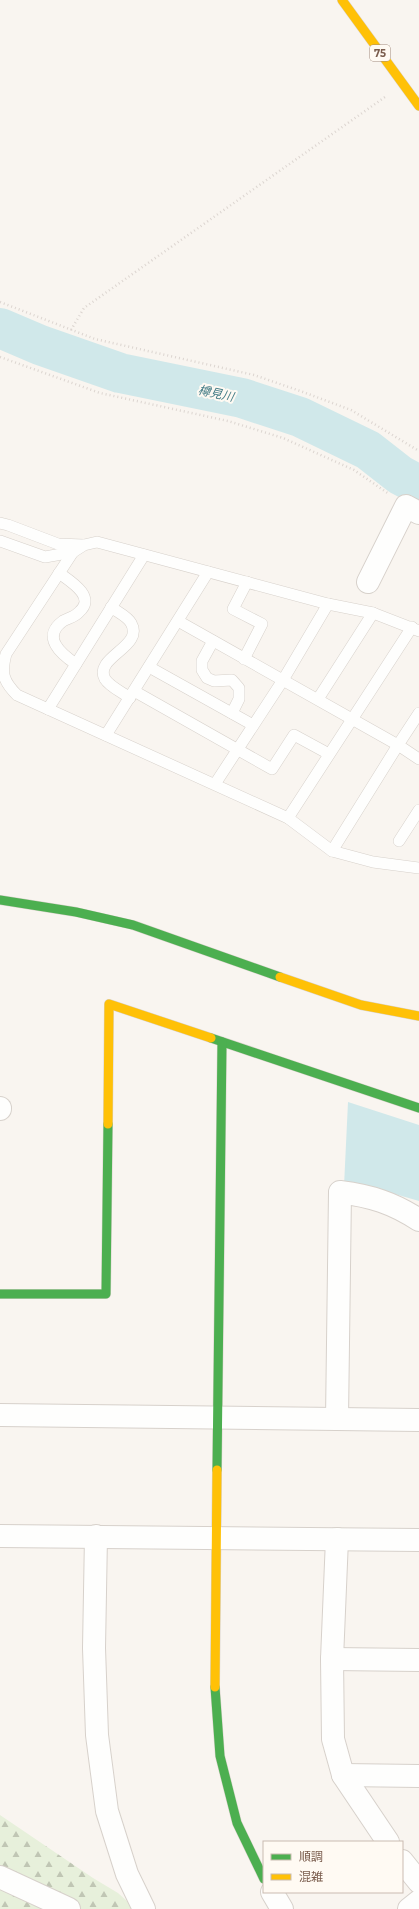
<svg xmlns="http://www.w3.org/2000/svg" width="419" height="1909" font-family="Montserrat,'Noto Sans JP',sans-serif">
<defs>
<pattern id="forest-firs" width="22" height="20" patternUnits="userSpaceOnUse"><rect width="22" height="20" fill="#e7f0db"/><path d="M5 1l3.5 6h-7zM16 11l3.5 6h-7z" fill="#c0c6b4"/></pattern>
</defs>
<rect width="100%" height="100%" fill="#f9f5f0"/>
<path fill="url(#forest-firs)" d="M0,1815L93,1878L118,1893L136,1909H0Z"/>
<path fill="#d0e8ea" d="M348,1102L419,1125V1201L357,1183L344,1186Z"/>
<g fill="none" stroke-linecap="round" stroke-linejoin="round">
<path stroke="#d0e8ea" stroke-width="40" d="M0,328L40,345L120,373L242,398L300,417L368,450L400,475L419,485"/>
<defs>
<g id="lane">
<path d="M0,523L8,525L58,544L83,545"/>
<path d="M0,541L45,557L73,552L84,545L97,542L328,604L373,613L419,631"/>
<path d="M73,552L6,654C1,673 3,681 17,695L288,818L332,851L373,862L419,868"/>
<path d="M59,573C70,581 97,597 79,612C75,617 68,618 63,621C41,637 61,654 76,664"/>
<path d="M111,607C117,612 127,616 131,623C145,647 93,657 105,679C110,687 122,692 130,698"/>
<path d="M178,621L398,745L332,851"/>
<path d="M213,641L202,661V670L207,678L214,681L232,680L239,688V699L232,713"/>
<path d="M244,659L262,624L233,609L247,582"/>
<path d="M149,667L253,725"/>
<path d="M134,691L272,769L294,735L329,754"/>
<path d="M318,699L373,613"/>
<path d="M48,709L144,555"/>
<path d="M419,713L398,745L419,759"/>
<path d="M106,735L208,572"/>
<path d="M215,784L283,680L328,604"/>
<path d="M288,818L412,627"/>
<path d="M399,841L419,810"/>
</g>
<g id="street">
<path d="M368,582L406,506L419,513"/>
<path d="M0,1108V1109"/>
<path d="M0,1415L419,1420"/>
<path d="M337,1419L340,1192C371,1196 393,1203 419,1220"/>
<path d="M0,1536L419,1540"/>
<path d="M96,1536L94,1648L97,1735L107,1811L127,1874L144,1909"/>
<path d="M337,1539L332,1659L333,1739L343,1775L388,1842"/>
<path d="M332,1659L419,1660"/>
<path d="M343,1775L419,1776"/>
<path d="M402,1861L419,1882"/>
<path d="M0,1877L69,1909"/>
<path d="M272,1892L282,1909"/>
<path d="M409,1909L419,1901"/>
</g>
<g id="fast">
<path d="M0,900L76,912L133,925L280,977"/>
<path d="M211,1038L419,1108"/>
<path d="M0,1294H106L108,1124"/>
<path d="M217,1470L222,1042"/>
<path d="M215,1687L220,1756L237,1823L264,1879"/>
</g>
<g id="slow">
<path d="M342,0L419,106"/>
<path d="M280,977L361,1005L419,1016"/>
<path d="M108,1124L109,1004L211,1038"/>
<path d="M215,1687L217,1470"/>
</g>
</defs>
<use href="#lane" stroke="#d7d1cb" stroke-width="12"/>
<use href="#street" stroke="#d7d1cb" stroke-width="24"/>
<use href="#fast" stroke="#d9d2cb" stroke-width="10"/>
<use href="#slow" stroke="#d9d2cb" stroke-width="10"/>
<g stroke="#dcd5d0" stroke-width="2.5" stroke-dasharray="1 3" stroke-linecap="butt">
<path d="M0,302L95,339L254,375L303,392L351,410L419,451"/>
<path d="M71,330L84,308L385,97"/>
<path d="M0,357L100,393L228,421L283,438L354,470L389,494"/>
</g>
<use href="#lane" stroke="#fefefd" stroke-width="11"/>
<use href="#street" stroke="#fefefd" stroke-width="22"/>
<use href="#fast" stroke="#4caf50" stroke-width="9"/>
<use href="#slow" stroke="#ffc107" stroke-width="9"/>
</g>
<g text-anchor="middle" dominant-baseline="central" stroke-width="4" stroke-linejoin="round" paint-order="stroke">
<rect fill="#fffaf3" stroke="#a28b7f" stroke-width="1" x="370" y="45" width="20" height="16" rx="3"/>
<g font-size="10" font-weight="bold" fill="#7a5c4d">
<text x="380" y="53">75</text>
</g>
<g font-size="12" font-style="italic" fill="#437c86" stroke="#fffaf3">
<text transform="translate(216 393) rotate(12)">樽見川</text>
</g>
</g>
<rect x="263" y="1841" width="140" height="52" fill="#fffaf3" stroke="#cabbb1"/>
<rect x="271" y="1854" width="20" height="6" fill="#4caf50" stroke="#cabbb1"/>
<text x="299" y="1861" font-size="12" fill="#7a5c4d">順調</text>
<rect x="271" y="1874" width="20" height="6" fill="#ffc107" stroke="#cabbb1"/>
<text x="299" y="1881" font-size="12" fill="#7a5c4d">混雑</text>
</svg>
